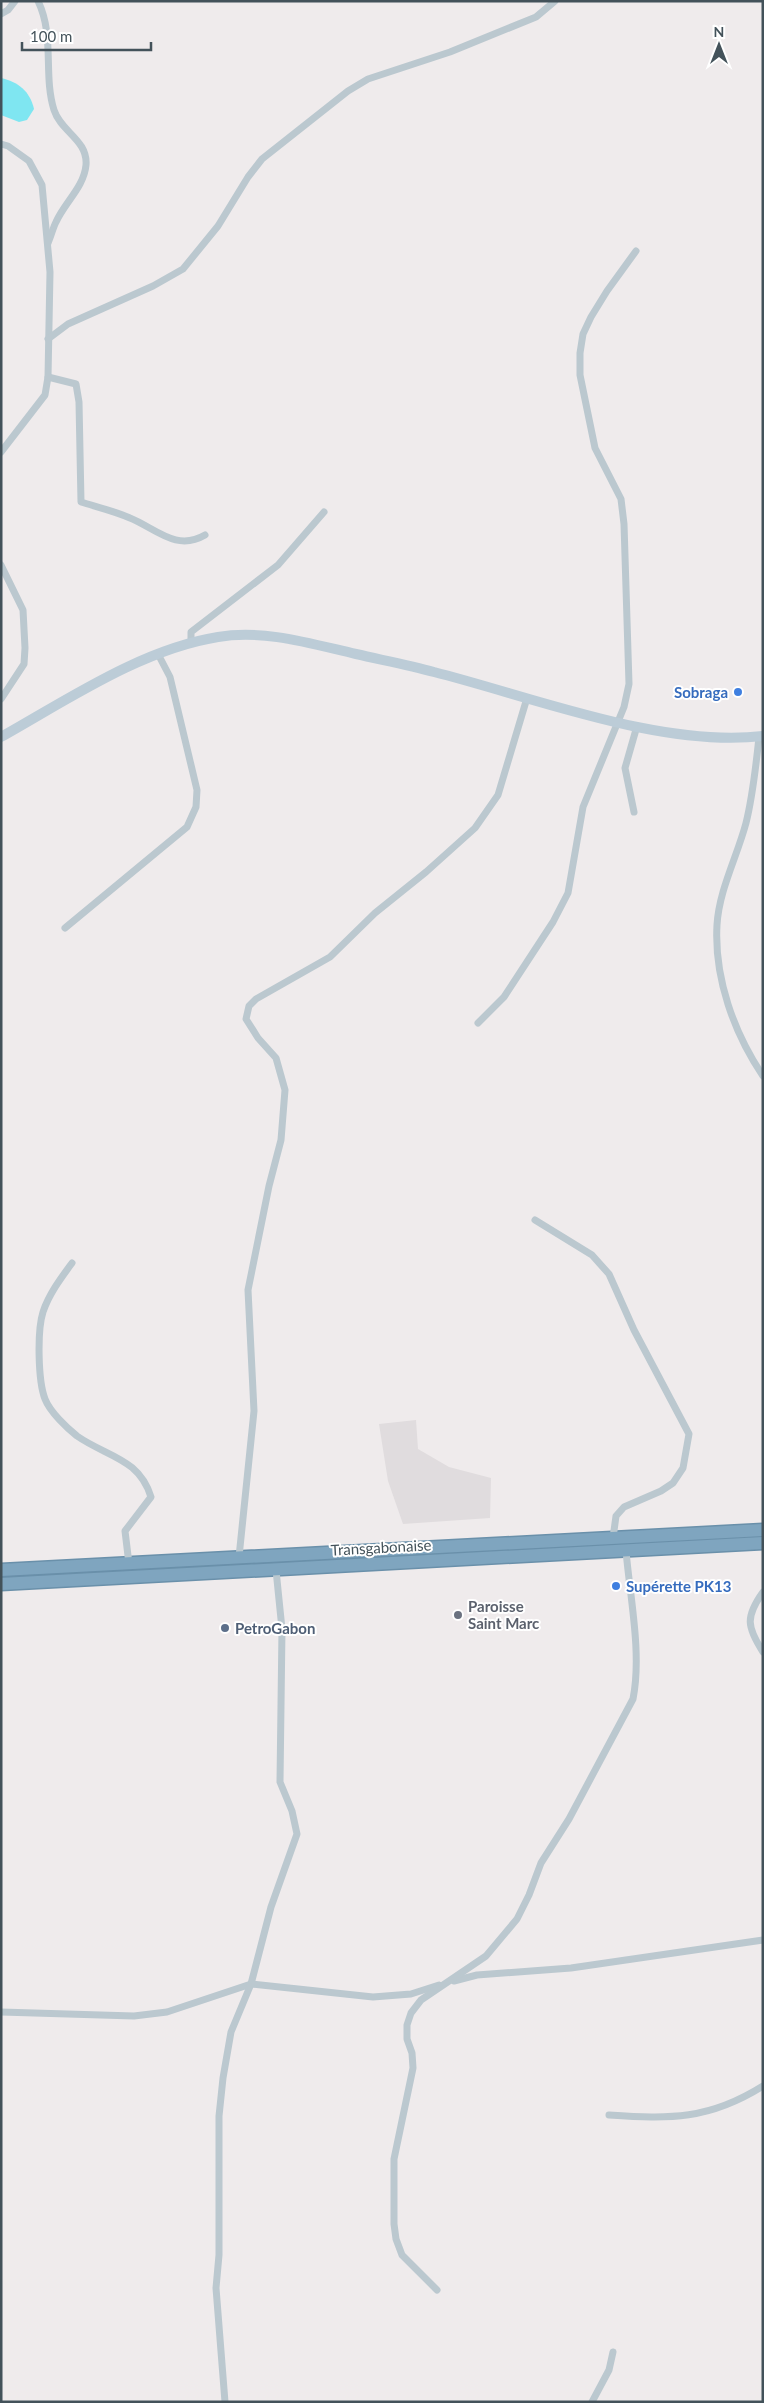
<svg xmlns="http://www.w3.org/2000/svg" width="764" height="2403" font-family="Lato,sans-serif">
<rect width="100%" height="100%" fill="#efebec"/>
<path fill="#e0dcde" d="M416,1420L418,1449L449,1467L491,1478L490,1518L403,1524L388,1481L379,1424Z"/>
<path fill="#7fe6f1" d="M1,78C18,82 30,91 34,109L27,120L19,122L1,115Z"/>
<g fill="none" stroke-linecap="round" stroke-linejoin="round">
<defs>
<g id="highway">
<path d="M1,1570L763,1530"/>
<path d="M1,1584L763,1543"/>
</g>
</defs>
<use href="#highway" stroke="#6a90aa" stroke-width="15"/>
<g stroke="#bbc8cf" stroke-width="7">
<path d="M38,1C55,36 43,75 54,110C61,132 88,140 86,165C84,187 65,202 56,222C53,228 51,236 48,243"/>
<path d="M1,14L8,10L15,1"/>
<path d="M1,144L8,146L29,161L42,185L50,272L48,377L45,395L1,452"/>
<path d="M48,339L68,324L153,286L183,269L218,226L248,177L262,159L348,91L368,79L450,52L536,17L555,1"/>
<path d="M48,377L76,384L79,402L81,502C97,507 114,511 130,518C155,528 176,552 205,535"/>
<path d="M1,565L23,610L25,648L24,664L1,699"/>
<path d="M191,643V632L278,565L324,512"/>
<path d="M759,737C756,766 753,795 746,823C737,857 719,890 717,925C714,978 734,1033 763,1076"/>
<path d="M634,812L625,768L637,726"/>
<path d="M65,928L187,827L196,807L197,790L170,677L158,654"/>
<path d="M478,1023L504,997L553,922L568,893L583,807L624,707L629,684L624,524L621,499L595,448L580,375V353L583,334L591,317L607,291L636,251"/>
<path d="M535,1220L592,1255L609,1274L634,1330L689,1434L683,1468L673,1483L661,1491L624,1507L616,1516L613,1538"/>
<path d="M72,1263C61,1278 49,1294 43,1312C37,1331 38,1381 45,1399C50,1412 67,1428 77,1436C107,1457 139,1458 151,1497L125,1531L129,1564"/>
<path d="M239,1557L254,1411L248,1290L269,1186L281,1140L285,1090L276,1058L258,1038L246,1019L249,1006L256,999L330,957L375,913L426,872L475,828L498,795L527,698"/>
<path d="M763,1592C745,1617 747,1627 763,1652"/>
<path d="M454,1981L477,1975L571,1968L763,1940"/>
<path d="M1,2012L134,2016L167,2012L251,1984L373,1997L411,1994L439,1985"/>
<path d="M609,2115C670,2119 709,2120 763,2086"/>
<path d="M437,2290L402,2255L396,2239L394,2224V2159L413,2068L412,2053L407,2039V2025L411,2013L421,2000L486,1956L517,1919L529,1895L541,1863L569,1819L633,1699C642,1654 630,1597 626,1551"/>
<path d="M225,2402L216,2288L219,2255V2116L223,2078L231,2032L251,1984L271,1907L297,1834L292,1811L280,1782L282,1629L276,1570"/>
<path d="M592,2402L609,2370L613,2352"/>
</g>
<path stroke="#bcccd7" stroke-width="10" d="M1,737C67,700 142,649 218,637C264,629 312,644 356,654C382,660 409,665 434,672C533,697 661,748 763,736"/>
<use href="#highway" stroke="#7fa5bf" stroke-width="12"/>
</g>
<g fill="#3f7fe0" stroke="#fff" stroke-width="2">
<circle cx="738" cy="692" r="5"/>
<circle cx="616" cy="1586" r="5"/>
</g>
<circle fill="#6b7280" stroke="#fff" stroke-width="2" cx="458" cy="1615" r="5"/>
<circle fill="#5c6f8a" stroke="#fff" stroke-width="2" cx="225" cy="1628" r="5"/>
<g text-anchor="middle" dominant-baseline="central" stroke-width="4" stroke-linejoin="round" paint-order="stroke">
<g font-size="15" font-weight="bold" fill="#366cbe" stroke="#fff" text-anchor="end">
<text x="728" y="692">Sobraga</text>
<text x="626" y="1586" text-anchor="start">Supérette PK13</text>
</g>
<g font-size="15" fill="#43525a" stroke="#fff">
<text transform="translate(381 1547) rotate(-3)">Transgabonaise</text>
</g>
<g font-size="15" font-weight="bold" fill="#5b616d" stroke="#fff" text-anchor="start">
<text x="468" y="1606">Paroisse<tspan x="468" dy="17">Saint Marc</tspan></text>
</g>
<g font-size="15" font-weight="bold" fill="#4e5e75" stroke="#fff" text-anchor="start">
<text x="235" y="1628">PetroGabon</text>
</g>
</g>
<rect width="764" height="2403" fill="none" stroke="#43525a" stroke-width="5"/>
<g transform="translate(719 45)" stroke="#ffffff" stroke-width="4" paint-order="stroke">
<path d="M0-4L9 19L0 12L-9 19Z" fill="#43525a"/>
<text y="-8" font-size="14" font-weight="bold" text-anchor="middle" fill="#43525a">N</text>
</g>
<path d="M22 42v8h129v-8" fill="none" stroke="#43525a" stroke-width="2.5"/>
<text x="30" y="42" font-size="15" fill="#43525a" stroke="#ffffff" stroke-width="4" paint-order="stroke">100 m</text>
</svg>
